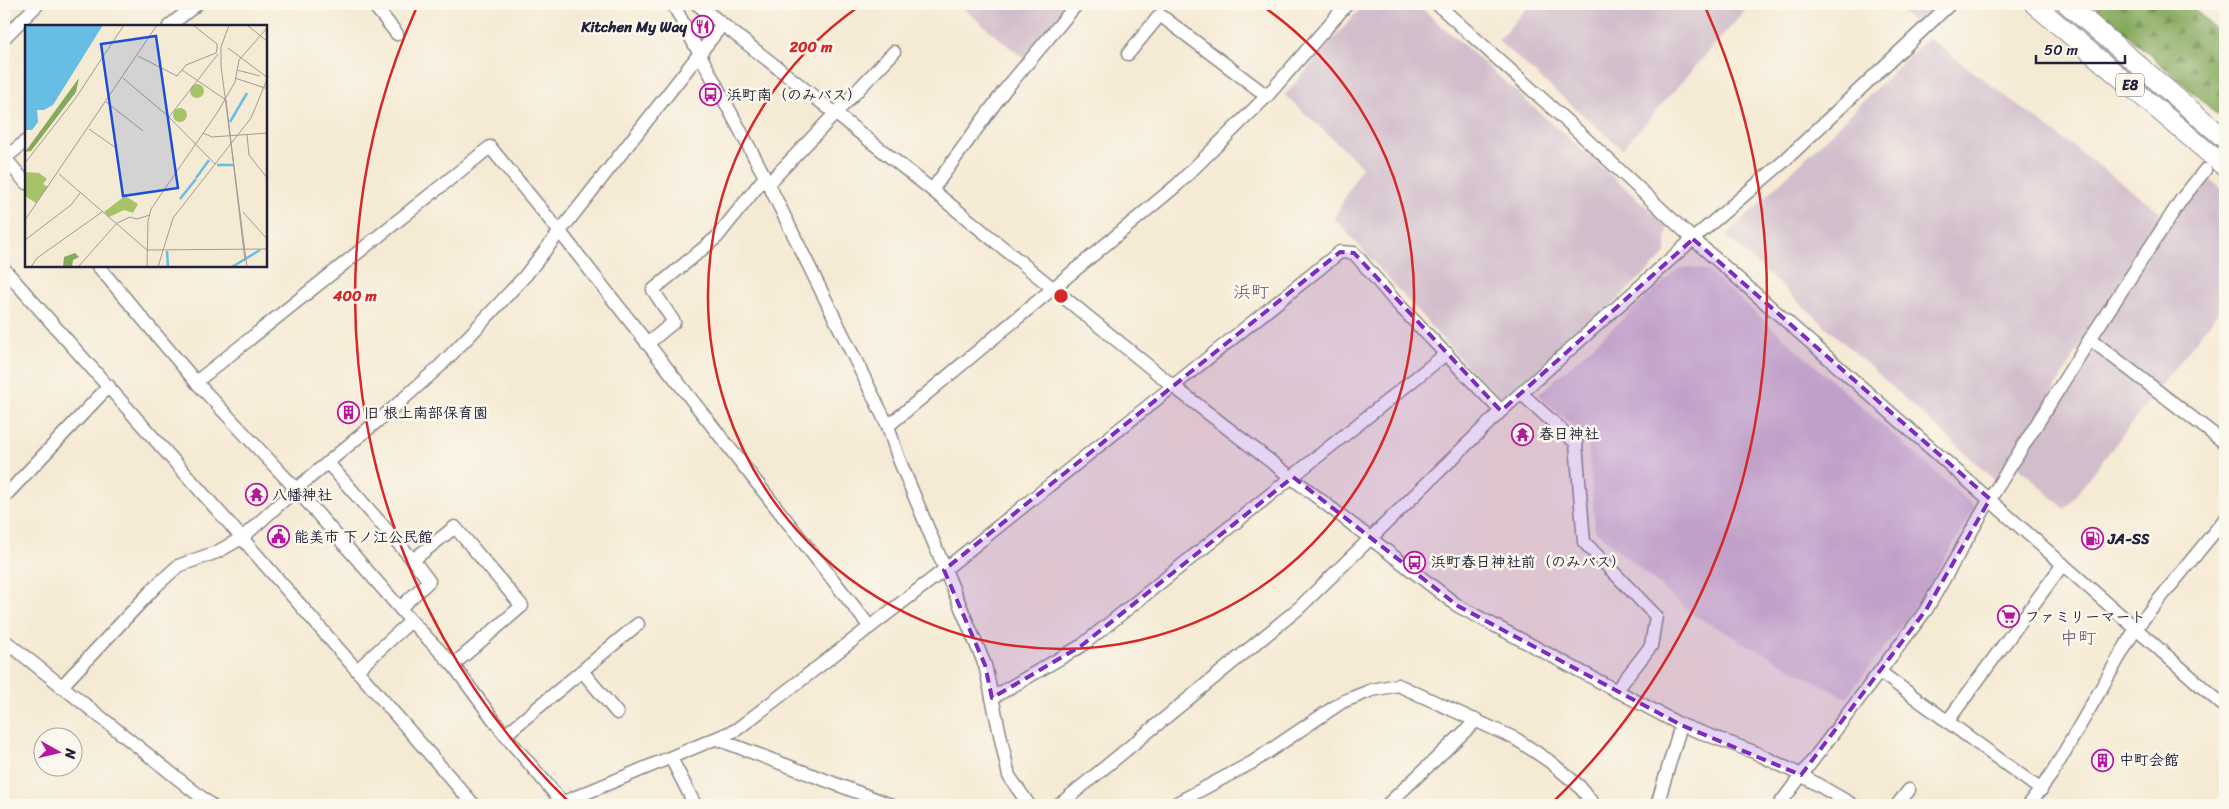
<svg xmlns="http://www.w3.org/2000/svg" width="2229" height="809" font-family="Sriracha,'Klee One',sans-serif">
<defs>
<pattern id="forest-firs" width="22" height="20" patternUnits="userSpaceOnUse" patternTransform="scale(1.25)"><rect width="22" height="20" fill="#85a95d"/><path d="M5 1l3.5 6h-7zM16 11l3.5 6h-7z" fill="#6c894e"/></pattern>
</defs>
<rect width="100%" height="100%" fill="#fbf7ec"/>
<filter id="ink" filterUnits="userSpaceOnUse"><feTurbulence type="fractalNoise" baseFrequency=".02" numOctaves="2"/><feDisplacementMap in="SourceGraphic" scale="10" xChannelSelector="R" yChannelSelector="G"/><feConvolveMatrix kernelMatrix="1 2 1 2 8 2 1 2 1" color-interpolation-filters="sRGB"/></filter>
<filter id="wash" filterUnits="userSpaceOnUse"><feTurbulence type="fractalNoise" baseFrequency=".0096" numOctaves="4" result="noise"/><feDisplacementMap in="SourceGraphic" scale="20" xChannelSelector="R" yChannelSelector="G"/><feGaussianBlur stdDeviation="1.12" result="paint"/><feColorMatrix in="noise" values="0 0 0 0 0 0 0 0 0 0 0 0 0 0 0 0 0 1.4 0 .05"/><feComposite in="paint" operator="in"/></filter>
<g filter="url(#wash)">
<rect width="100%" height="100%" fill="#f5ead4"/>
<g fill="#d1bdcb">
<path d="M958,4H1071L1024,59Z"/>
<path d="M1364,4H1417L1667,225L1666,254L1510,400H1497L1334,218L1362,166L1285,95Z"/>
<path d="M1530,4H1751L1622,149L1498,41Z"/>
<path d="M1893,4H1937L1917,25Z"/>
<path d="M1928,38L2162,213L1997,482L1726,236Z"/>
<path d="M2204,174L2225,192V303L2065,509L2018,466L2176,210Z"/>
<path d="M1691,267L1708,271L1975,507L1924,595L1846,698L1695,616L1595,530L1588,440L1538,395L1678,269Z"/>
</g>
<path fill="url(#forest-firs)" stroke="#54664c" d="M2092,4H2189L2225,38V121Z"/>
</g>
<g filter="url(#ink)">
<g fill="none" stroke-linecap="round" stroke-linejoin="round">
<defs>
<g id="minor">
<path d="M373,4L397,34"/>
<path d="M673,4L765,177L888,426L898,457L985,665L1009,776L1029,805"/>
<path d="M697,4L932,190L1173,386L1458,606L1681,725L1754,752L1801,775L1853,805"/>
<path d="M1437,4L1571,125L1693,239L2225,707"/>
<path d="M169,26L197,4"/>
<path d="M4,38L38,4"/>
<path d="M1128,54L1160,15L1267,96"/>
<path d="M4,157L26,183"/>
<path d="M5,158L26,141"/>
<path d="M768,184L894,52"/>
<path d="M932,190L1004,91L1077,4"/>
<path d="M98,266L196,382L296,489L411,621L453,665L505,735L563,803"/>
<path d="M4,269L228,522L474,805"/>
<path d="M2090,339L2225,443"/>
<path d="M647,344L674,322L653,290L717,237L765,177"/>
<path d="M196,382L490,147L560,232L870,627"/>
<path d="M1522,394L1576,443L1584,542L1656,616L1651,646L1616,691"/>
<path d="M888,426L1177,185L1267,96L1347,4"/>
<path d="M328,463L413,560L429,581L400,608"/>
<path d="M4,497L109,386"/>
<path d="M413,560L455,527L522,606L453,665"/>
<path d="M4,640L211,805"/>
<path d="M357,670L411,621"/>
<path d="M582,671L617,713"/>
<path d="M1880,672L2041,790"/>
<path d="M61,687L156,586L178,566L217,552L242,538L296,489L392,409L440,366L471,334L525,276L722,25"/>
<path d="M992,698L1081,646L1447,353"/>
<path d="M1947,722L2063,564"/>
<path d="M505,735L638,624"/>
<path d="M717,739L891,805"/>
<path d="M671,758L695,805"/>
<path d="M557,805L736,730L944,570L1340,252L1354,253L1394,300L1501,411"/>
<path d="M1059,805L1299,608L1501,411L1693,239L1783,162L1950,4"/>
<path d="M1173,805L1253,762L1342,702L1372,690L1398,685L1516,739L1549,761L1579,786L1594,805"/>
<path d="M1387,805L1477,720"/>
<path d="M1657,805L1681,725"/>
<path d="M1779,805L1926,610L1990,499L2090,339L2181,200L2205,170"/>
<path d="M1897,805L1909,790"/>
<path d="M2029,805L2053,772L2136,628L2225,519"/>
</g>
<g id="highway">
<path d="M2034,4L2225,167"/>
<path d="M2067,4L2225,139"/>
</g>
</defs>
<use href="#minor" stroke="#8c8688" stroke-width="15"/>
<use href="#highway" stroke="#8c8688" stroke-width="21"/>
<use href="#minor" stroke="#fff" stroke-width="12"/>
<use href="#highway" stroke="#fff" stroke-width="19"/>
</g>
</g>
<path fill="#7b2cbf" fill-opacity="0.2" stroke="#7b2cbf" stroke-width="4" stroke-dasharray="10 6" stroke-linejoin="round" d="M1693,239L1990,499L1926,610L1801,775L1681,725L1458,606L1293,477L1081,646L992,698L985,665L944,570L1340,252L1354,253L1501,411Z"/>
<g fill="none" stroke="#d62828" stroke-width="2.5">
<path d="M1261 5A353 353 0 1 1 861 5"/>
<path d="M571 804A706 706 0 0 1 416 9M1706 9A706 706 0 0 1 1551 804"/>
</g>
<defs>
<symbol id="restaurant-ring" viewBox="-11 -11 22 22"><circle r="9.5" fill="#fbf7ec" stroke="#b5179e" stroke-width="1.5"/><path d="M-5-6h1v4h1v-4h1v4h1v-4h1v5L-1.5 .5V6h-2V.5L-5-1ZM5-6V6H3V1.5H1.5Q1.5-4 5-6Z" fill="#b5179e"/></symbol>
<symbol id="bus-ring" viewBox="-11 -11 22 22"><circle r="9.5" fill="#fbf7ec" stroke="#b5179e" stroke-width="1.5"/><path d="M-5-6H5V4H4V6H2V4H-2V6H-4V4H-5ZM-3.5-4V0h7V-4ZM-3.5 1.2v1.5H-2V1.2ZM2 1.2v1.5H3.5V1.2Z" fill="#b5179e"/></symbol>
<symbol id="building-ring" viewBox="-11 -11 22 22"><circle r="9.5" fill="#fbf7ec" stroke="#b5179e" stroke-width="1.5"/><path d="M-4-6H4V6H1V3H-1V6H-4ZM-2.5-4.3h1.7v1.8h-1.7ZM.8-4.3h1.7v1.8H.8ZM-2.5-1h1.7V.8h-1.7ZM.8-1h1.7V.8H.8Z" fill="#b5179e"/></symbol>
<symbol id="temple-ring" viewBox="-11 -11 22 22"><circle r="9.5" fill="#fbf7ec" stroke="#b5179e" stroke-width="1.5"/><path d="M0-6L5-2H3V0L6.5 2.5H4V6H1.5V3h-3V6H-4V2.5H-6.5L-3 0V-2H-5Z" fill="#b5179e"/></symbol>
<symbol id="civic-ring" viewBox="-11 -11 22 22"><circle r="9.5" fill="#fbf7ec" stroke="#b5179e" stroke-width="1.5"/><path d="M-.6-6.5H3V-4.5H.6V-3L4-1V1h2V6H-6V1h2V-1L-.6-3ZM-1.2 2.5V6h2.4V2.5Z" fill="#b5179e"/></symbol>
<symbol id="fuel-ring" viewBox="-11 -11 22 22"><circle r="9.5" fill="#fbf7ec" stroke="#b5179e" stroke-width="1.5"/><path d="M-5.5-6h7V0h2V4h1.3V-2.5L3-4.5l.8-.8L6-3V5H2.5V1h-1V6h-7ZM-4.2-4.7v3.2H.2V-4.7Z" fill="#b5179e"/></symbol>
<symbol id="supermarket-ring" viewBox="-11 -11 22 22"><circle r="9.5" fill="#fbf7ec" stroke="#b5179e" stroke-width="1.5"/><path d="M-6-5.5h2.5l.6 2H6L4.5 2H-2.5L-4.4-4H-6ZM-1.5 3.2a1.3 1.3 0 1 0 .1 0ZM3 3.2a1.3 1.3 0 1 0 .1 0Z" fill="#b5179e"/></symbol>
</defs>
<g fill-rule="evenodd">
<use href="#restaurant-ring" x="690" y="14" width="25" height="25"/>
<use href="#bus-ring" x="698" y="82" width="25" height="25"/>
<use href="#building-ring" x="336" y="400" width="25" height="25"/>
<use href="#temple-ring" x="1510" y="422" width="25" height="25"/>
<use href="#temple-ring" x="244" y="482" width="25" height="25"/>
<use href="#civic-ring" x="266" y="524" width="25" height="25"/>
<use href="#fuel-ring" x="2080" y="526" width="25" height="25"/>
<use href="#bus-ring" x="1402" y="550" width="25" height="25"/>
<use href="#supermarket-ring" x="1996" y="604" width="25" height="25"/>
<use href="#building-ring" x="2090" y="748" width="25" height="25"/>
</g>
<g text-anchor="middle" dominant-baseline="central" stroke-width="5" stroke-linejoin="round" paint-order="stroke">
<rect fill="#fbf7ec" stroke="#636270" stroke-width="1" x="2116" y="73.5" width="28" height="23" rx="4"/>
<g font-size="14" font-weight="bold" fill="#22223b">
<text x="2130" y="85">E8</text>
</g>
<g font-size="15" font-weight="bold" fill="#22223b" stroke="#fbf7ec" text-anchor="start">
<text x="687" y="27" text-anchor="end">Kitchen My Way</text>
<text x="727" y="95">浜町南（のみバス）</text>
<text x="364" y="413">旧 根上南部保育園</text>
<text x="1539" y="434">春日神社</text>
<text x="272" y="495">八幡神社</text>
<text x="294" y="537">能美市 下ノ江公民館</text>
<text x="2108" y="539">JA-SS</text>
<text x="1431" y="562">浜町春日神社前（のみバス）</text>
<text x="2025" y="617">ファミリーマート</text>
<text x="2119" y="760">中町会館</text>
</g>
<g font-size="18" fill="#65516c" stroke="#fbf7ec">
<text x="1251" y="292">浜町</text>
<text x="2078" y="638">中町</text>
</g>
</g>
<g transform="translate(25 25)">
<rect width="242" height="242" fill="#f5ead4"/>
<path d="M0,147L14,148L22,154L18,159L23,162L11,178L0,171ZM100,171L113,179L108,188L99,185L84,192L79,187Z" fill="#a7c369"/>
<path d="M54,53L51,67L6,126L0,127ZM50,228L54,232L48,235L47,242H38L39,232Z" fill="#85a95d"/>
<path d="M165 66a7 7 0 1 1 14 0a7 7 0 1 1-14 0ZM148 90a7 7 0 1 1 14 0a7 7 0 1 1-14 0Z" fill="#a7c369"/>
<path d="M0,0H78L28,80L19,85H12L13,97L7,105H0Z" fill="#67bde4"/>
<path fill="none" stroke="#67bde4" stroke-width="2.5" d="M205,97L222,68M192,140H208M171,153L184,135M155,174L171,154M142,226L143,242M207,242L235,225"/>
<path fill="none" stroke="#a19a97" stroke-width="1" d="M204,0L196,22V41L222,242M222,0L243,17M203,23L243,53M113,31L152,51L161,40L191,28L192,24V19L168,0M157,45L201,75L220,236M212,45L235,51M98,53L144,92L190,139M210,53L243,64M81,77L118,106M144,92L193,29M64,104L91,123M178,108L187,112L243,108M222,110L224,130L243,154M0,138L50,74L99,0M34,149L122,225L243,224M218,187L243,215M0,195L132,0M0,215L46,180L55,168M6,242L12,233L77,187M53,242L92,198L105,192L112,194L125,190M122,242L123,196L126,184L192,88L210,57L214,35L243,2M133,242L148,193L226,93L243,52"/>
<path fill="#1d4ed8" fill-opacity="0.15" stroke="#1d4ed8" stroke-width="2.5" d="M131,11L153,163L98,171L76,19Z"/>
<rect width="242" height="242" fill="none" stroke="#22223b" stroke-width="2.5"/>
</g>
<circle cx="1061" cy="296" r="8" fill="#d62828" stroke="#fbf7ec" stroke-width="2.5"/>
<g font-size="15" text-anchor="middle" font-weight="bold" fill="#d62828" stroke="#fbf7ec" stroke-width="5" stroke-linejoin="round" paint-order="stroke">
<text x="811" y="52">200 m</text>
<text x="355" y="301">400 m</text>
</g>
<rect width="2229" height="809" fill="none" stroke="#fbf7ec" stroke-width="20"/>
<g transform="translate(58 752) rotate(98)"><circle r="24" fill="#fbf7ec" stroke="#a4a2a5"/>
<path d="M0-4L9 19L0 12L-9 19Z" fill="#b5179e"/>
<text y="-8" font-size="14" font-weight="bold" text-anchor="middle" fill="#22223b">N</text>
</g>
<path d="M2036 55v8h89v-8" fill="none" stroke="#22223b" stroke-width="2.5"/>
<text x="2044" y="55" font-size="15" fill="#22223b" stroke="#fbf7ec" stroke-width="4" paint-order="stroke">50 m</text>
</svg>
